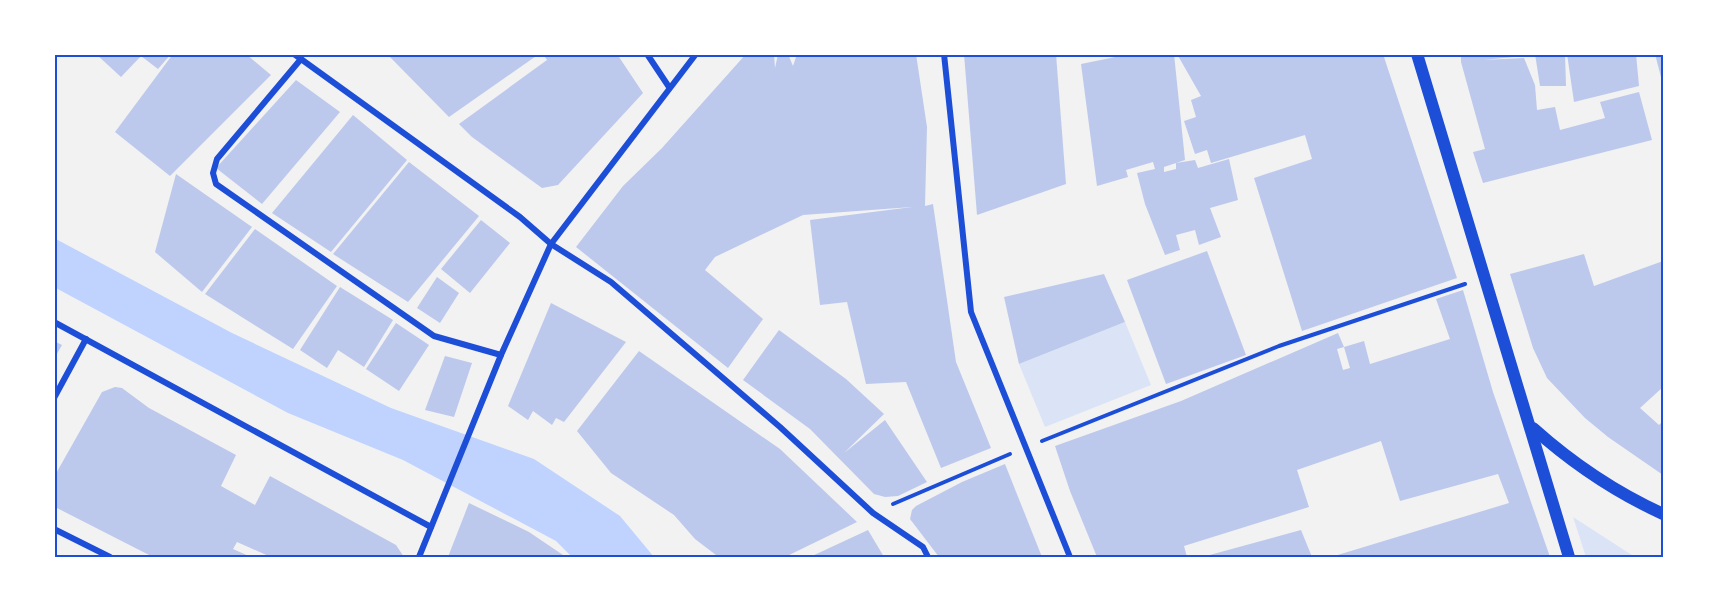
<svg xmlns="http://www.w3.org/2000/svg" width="1717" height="611" font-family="'Fira Sans',sans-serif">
<rect width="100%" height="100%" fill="#f2f2f2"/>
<g fill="#dbe4f7">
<path d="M1125,322L1151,385L1045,427L1019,364Z"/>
<path d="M1573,517L1635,557H1586Z"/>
</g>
<path fill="#bfd3fe" d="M54,238L232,333L391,408L534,459L620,516L654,557H572L556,541L403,460L288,413L54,287Z"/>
<g fill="#bdc9ec" fill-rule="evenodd">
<path d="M96,54H171L158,69L141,56L121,77Z"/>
<path d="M173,54H246L271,75L170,176L115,132Z"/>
<path d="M387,54H539L449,117Z"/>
<path d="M543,54H617L643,93L558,185L542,188L472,137L459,124L547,60Z"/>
<path d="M746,54H774L775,68L778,54H788L793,66L797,54H916L927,127L925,206L933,204L956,362L991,448L941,468L906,382L866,384L847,302L820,305L810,220L912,207L803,215L715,257L705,270L763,319L728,368L576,247L623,186L662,148Z"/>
<path d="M964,54H1056L1066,184L977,215Z"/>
<path d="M1130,54H1174L1185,160L1164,167V172L1176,169V163L1195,160L1198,168L1229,159L1238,200L1210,208L1221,237L1199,245L1195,230L1176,235L1180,250L1165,255L1145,204L1137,173L1155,169L1153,162L1126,170L1128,177L1097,186L1081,64Z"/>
<path d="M1177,54H1383L1457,278L1302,331L1254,178L1312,159L1305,135L1211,163L1207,150L1195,154L1184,121L1196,117L1191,100L1201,96Z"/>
<path d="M1461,54H1513L1514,57L1483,60L1524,58L1535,85L1537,110L1555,107L1560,130L1605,118L1600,102L1639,92L1652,140L1483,183L1473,152L1485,149L1461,62Z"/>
<path d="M1535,54H1565L1566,86H1540Z"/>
<path d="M1567,54H1636L1639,86L1574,102Z"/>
<path d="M1655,54H1663V81H1662Z"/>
<path d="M296,80L340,112L262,204L216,168Z"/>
<path d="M353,115L407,160L331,252L272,213Z"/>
<path d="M409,162L479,216L408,302L333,254Z"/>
<path d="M176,174L252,227L202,292L155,252Z"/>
<path d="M481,220L510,243L470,293L441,269Z"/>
<path d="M255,229L337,286L293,349L205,294Z"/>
<path d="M1207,251L1246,355L1166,384L1127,280Z"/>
<path d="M1584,254L1594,286L1663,261V387L1640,408L1659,425L1663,421V475L1608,437L1585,418L1547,378L1533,348L1510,274Z"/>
<path d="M1104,274L1125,322L1019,364L1004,297Z"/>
<path d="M437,277L459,293L440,323L417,308Z"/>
<path d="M340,287L393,320L364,367L338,350L327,368L300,350Z"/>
<path d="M1463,290L1493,392L1550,557H1331L1509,503L1498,474L1400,501L1381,441L1297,470L1309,507L1184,546L1187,557H1097L1070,491L1055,446L1181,401L1338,333L1344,347L1364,341L1370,364L1450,339L1436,299ZM1344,347L1350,368L1343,370L1337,349Z"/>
<path d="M551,303L626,342L564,422L556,418L552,425L533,411L528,420L508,406Z"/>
<path d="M396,323L429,345L399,391L366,369Z"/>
<path d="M779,330L846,379L884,414L844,453L885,420L927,482L898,496L885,497L874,494L810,429L743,380Z"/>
<path d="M54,341L62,345L54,359Z"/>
<path d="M639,351L780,449L857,522L785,557H714L716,555L695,539L674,515L611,473L577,431Z"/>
<path d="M445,356L472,363L454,417L425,410Z"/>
<path d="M115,387L122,388L149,408L236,455L221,486L255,505L270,476L396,545L404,557H271L237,542L233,549L251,557H153L55,507L54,477L102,392Z"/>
<path d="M1005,464L1042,557H939L910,519L912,510L916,506L962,482Z"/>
<path d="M469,503L529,532L566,557H448Z"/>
<path d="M868,530L884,557H810Z"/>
<path d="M1301,530L1312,557H1206V556Z"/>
</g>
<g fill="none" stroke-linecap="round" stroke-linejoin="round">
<g stroke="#1d4ed8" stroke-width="4">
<path d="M1042,441L1279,346L1465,284"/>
<path d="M893,504L1010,454"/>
</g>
<g stroke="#1d4ed8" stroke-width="6">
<path d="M294,54L520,217L551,244L611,282L780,427L873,513L923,547L928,557"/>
<path d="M647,54L669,87"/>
<path d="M944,54L971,312L1070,557"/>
<path d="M301,59L217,159L213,173L216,184L434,336L501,355"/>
<path d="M54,322L431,527"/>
<path d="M54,398L86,339"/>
<path d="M54,529L110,557"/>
<path d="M419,557L501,355L551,244L696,54"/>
</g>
<g stroke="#1d4ed8" stroke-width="12">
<path d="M1417,54L1569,557"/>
<path d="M1533,428C1572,463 1615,492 1663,514"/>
</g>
</g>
<rect width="1717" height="611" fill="none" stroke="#ffffff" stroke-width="111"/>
<rect x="56" y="56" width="1606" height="500" fill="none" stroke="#1d4ed8" stroke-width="2"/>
</svg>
